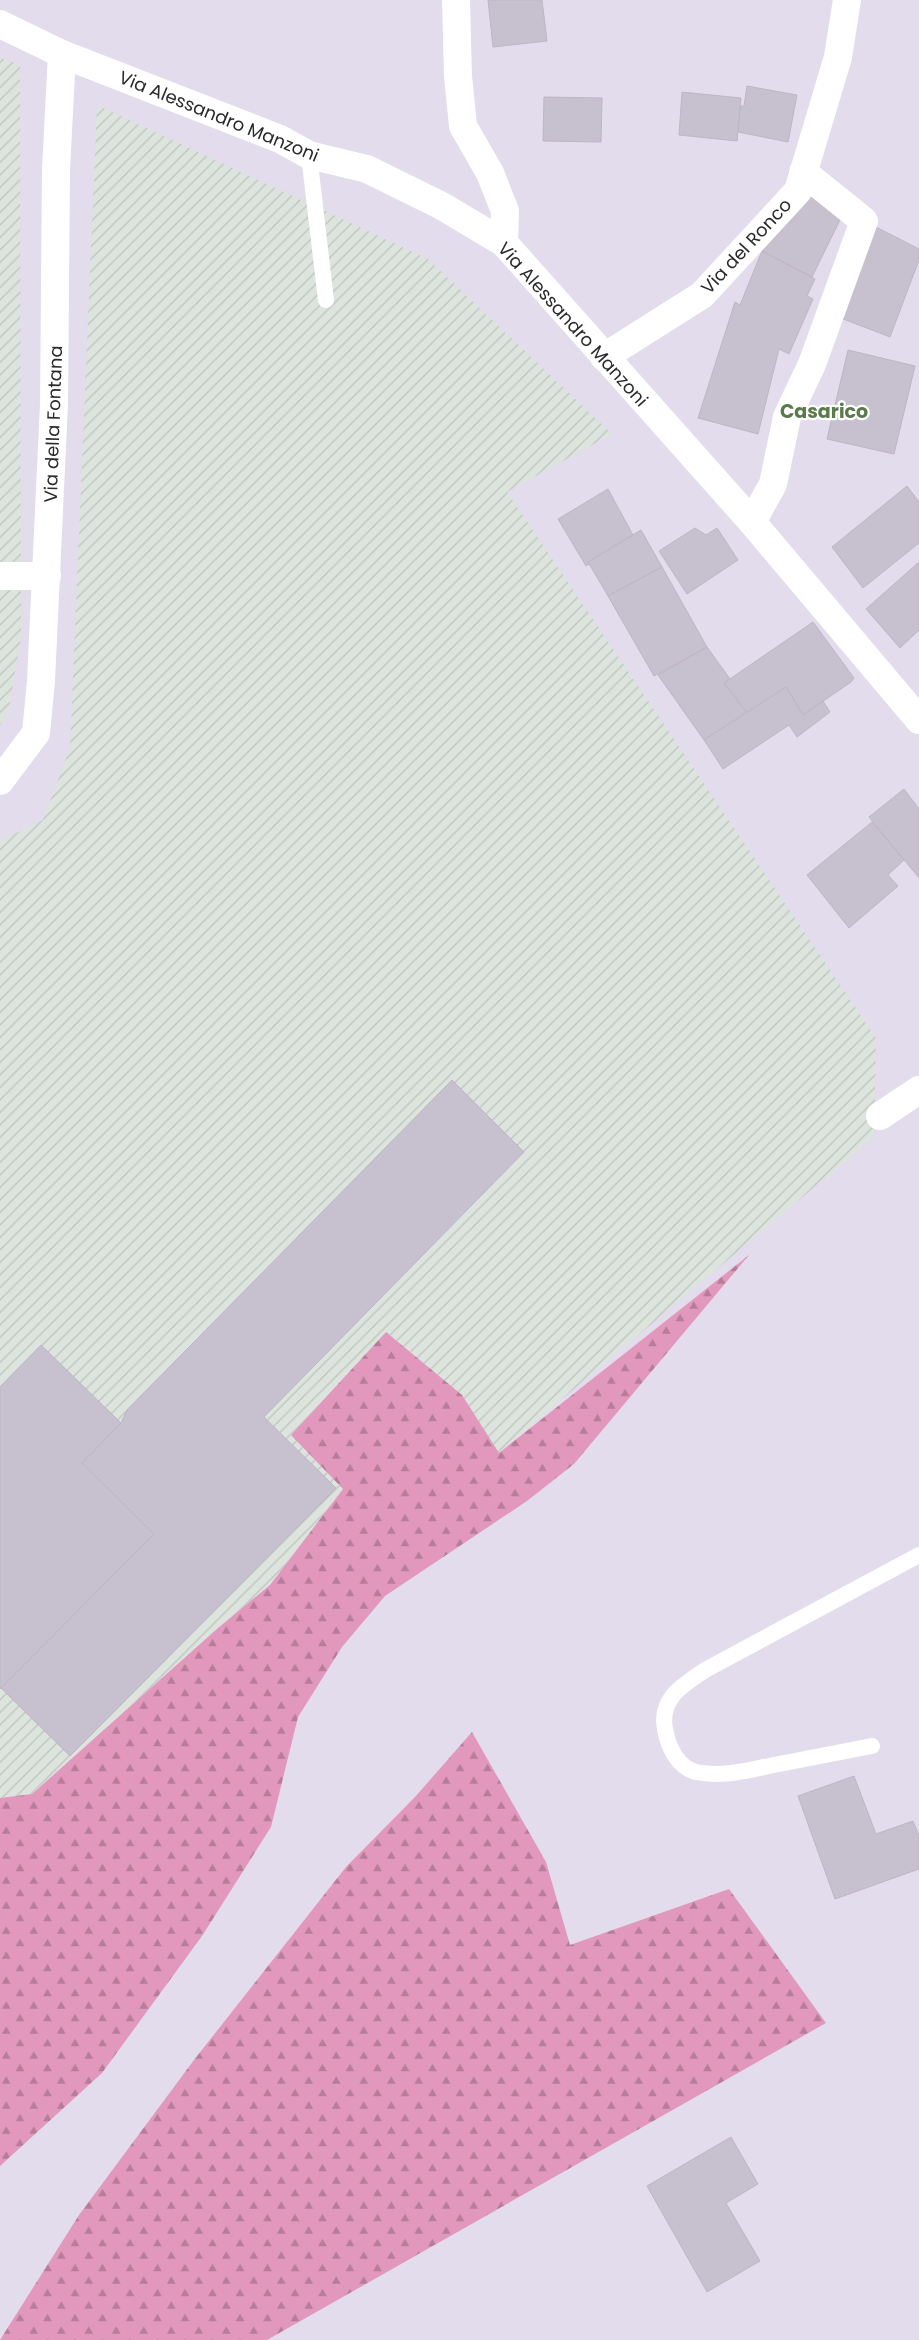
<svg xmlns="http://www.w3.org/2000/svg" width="919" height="2340" font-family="Poppins,sans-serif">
<defs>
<pattern id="industrial-furrows" width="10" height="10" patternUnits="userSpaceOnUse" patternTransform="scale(1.25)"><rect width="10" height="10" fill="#dce4dd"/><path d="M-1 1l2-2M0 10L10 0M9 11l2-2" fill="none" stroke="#bdc4be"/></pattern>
<pattern id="forest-firs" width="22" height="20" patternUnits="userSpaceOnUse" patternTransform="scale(1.25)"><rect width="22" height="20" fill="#e298bc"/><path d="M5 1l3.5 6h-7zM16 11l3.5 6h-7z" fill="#b77c99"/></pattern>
</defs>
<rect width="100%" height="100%" fill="#e2dcec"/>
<g fill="url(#industrial-furrows)">
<path d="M0,58L20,65L21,637L9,709L0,725Z"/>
<path d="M97,105L428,259L612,434L507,492L876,1038L874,1137L498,1453L462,1395L386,1332L291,1435L343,1489L270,1585L218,1628L32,1794L0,1798V841L43,820L70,748Z"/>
</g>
<g fill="url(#forest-firs)">
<path d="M749,1255L574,1464L527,1501L385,1596L342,1647L298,1717L271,1827L202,1936L102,2073L0,2166V1798L32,1794L218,1628L270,1585L343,1489L291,1435L386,1332L462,1395L499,1453Z"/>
<path d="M472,1732L546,1862L570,1945L729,1889L826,2023L267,2340H0L79,2215L194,2060L346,1867L415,1797Z"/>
</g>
<g fill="#c7c0ce" stroke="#beb5c7">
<path d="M488,0H542L547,41L493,47Z"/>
<path d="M747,86L797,95L788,142L738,132L740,106H744Z"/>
<path d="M682,92L741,98L737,141L679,135Z"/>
<path d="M544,97L602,98L601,142L543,141Z"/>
<path d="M806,190L843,214L812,277L762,251L785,212Z"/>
<path d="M874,226L919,249V260L890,337L838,317Z"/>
<path d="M762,251L815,279L807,296L813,299L789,354L779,349L758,434L698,418L735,302L740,305Z"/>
<path d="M848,350L915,366L894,454L827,439Z"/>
<path d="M907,486L919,502V543L863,588L832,547Z"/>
<path d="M608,489L633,535L588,562L589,564L586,566L558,519Z"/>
<path d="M695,528L706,535L717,528L738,560L687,594L659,551Z"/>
<path d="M641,530L662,567L608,596L588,562Z"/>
<path d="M919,562V630L900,648L866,609Z"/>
<path d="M662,567L707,647L654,676L608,596Z"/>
<path d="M813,622L854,678L851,682L803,715L786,687L747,713L724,683Z"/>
<path d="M707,647L730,679L724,683L747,713L704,740L658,675Z"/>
<path d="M786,687L803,715L823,701L830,712L797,737L789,725L723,769L704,740Z"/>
<path d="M904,789L919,809V878L869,817Z"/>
<path d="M872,822L904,860L888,875L898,886L849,928L807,875Z"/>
<path d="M452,1080L524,1152L264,1417L336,1488L70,1756L1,1688L154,1534L82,1463L121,1423L127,1410Z"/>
<path d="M41,1345L121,1423L82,1463L154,1534L0,1689V1387Z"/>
<path d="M854,1776L876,1834L913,1821L919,1836V1869L835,1899L798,1796Z"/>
<path d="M731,2137L758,2184L726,2203L760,2261L707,2292L647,2186Z"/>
</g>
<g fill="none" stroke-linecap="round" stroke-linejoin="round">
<g stroke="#fff" stroke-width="16">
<path d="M309,155L326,300"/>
<path d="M872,1746C841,1752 810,1758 779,1764C752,1769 724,1778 696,1772C677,1767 668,1746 665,1729C659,1698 684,1684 707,1669L919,1555"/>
</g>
<g stroke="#fff" stroke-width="28">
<path d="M456,0L458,76L463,126L490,173L505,211L504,243"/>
<path d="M604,357L702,295L798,191L838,57L847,0"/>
<path d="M752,522L773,484L787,417L812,364L864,221L803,172"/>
<path d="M0,576H47"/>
<path d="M0,781L36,733L41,681L54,404L56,170L62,54"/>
<path d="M880,1116L919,1090"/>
</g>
<path stroke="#fff" stroke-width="28" d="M0,24L62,54L280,139L309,155L367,169L442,206L504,243L752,522L919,720"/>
</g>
<g text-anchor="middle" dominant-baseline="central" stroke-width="4.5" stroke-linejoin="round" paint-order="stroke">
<g font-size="18" fill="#2a2a2a" stroke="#fff">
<text transform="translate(219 116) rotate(22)">Via Alessandro Manzoni</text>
<text transform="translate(746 246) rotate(-47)">Via del Ronco</text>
<text transform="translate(573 324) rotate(48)">Via Alessandro Manzoni</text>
<text transform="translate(53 424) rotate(-88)">Via della Fontana</text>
</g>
<g font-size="19" font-weight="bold" fill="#5a7a4b" stroke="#fff">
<text x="824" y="411">Casarico</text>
</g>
</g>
</svg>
